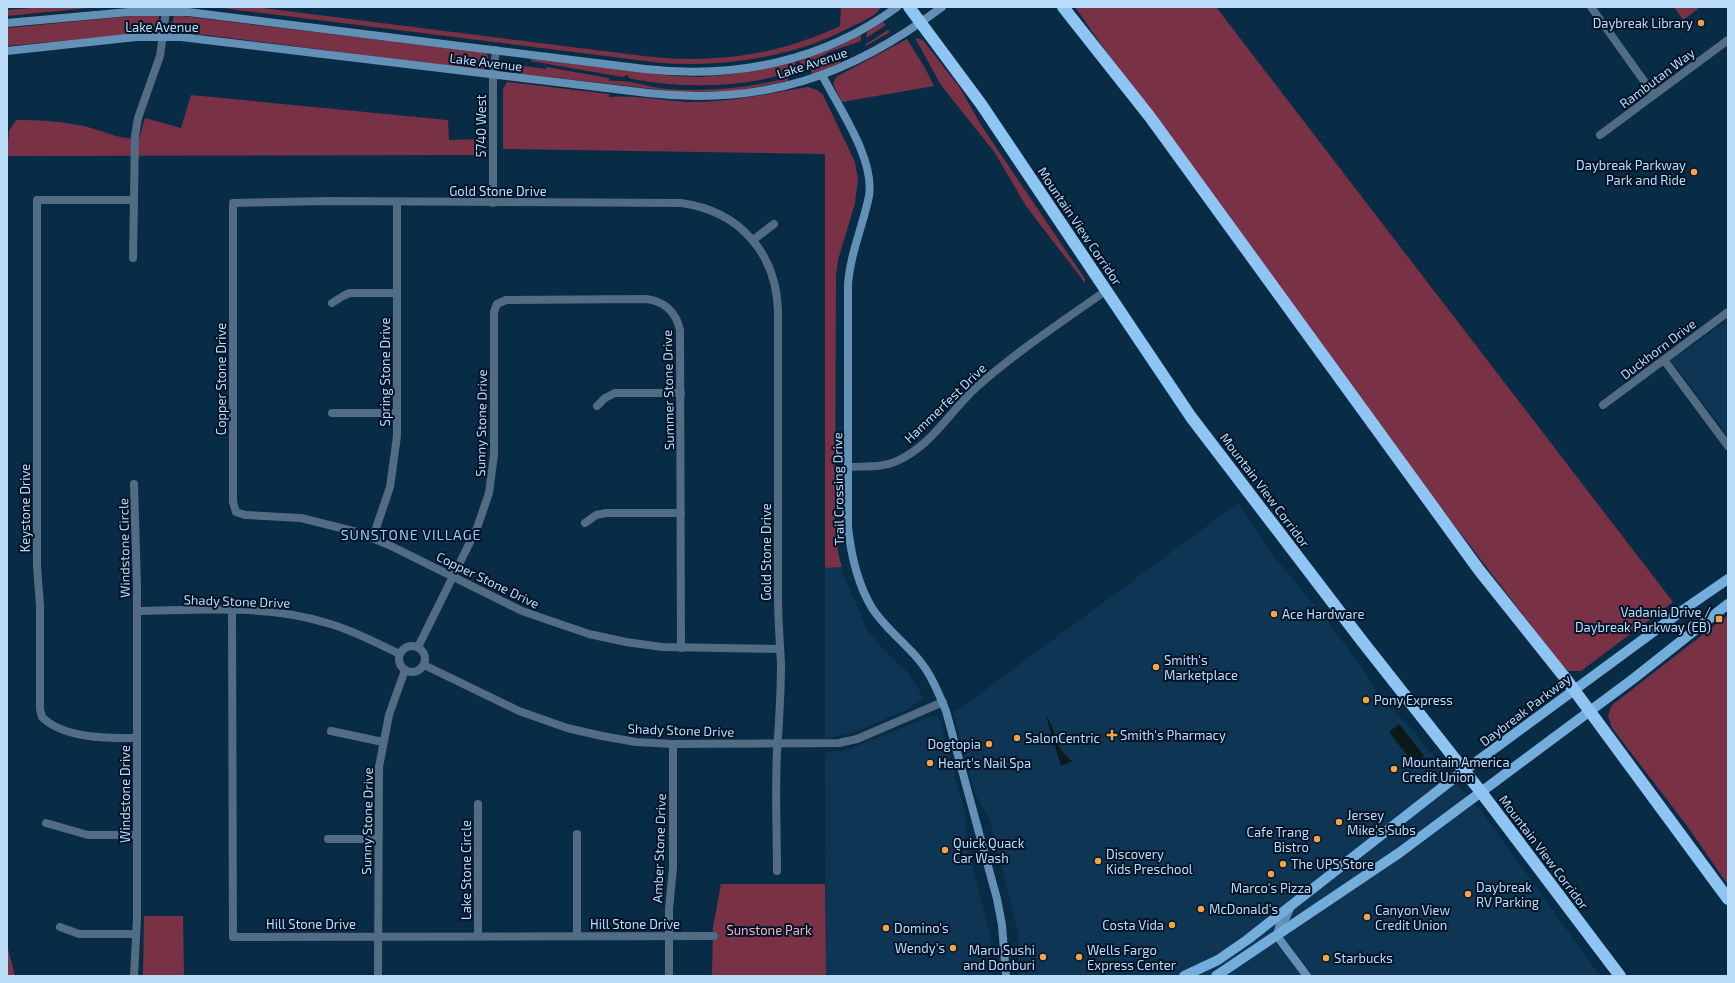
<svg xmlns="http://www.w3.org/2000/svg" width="1735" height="983" font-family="'Exo 2',sans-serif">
<rect width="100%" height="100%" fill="#082c46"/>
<g fill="#0e3654">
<path d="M1728,320V436L1670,359L1681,351H1685Z"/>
<path d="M1238,503L1275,558L1325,618L1365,672L1378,695L1413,730L1441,766L1485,816L1600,976H1019L1018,934L1014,915L990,821L976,796L953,711L958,710Z"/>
<path d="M842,567L845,578L867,630L883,649L907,672L918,688L923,699L907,710L852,733L825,739V568Z"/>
<path d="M931,716H937L940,720L966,817V841L991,940V976H826L825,753L850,749Z"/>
</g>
<g fill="#793146">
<path d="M42,7H99L7,16V10Z"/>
<path d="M214,7H255L643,56C714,64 775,56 840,26L841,7H881C875,17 861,22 851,27C791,58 727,67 661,63Z"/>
<path d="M1075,7H1216L1673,602L1581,671H1569L1563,667L1413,471L1121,73Z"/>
<path d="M1676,7H1697L1698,9L1683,20L1675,8Z"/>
<path d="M159,15L158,30L157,32L7,46V28L132,16Z"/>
<path d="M174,15L486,53L488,56L487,68L483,70L206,35L173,32L171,31Z"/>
<path d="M883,22L886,25L866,38L867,32Z"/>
<path d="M888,30L890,32L866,46V44Z"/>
<path d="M861,35V41L829,52L801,69L799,61L837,47Z"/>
<path d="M915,38L923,40L960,88L981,125L1085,279V283L1026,206L995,153L941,85Z"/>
<path d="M907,39L925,68L934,86L842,102L833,84L836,77Z"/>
<path d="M841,53L840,63L812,74L811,70L826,59Z"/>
<path d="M531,59L673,76L701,77L734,74L795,62L798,70C745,88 687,89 632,79L629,78L628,75L622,77L531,61Z"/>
<path d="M516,65L546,69V67L609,78V81C628,79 648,87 667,89C709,92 747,88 788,78V81L734,91L680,92L515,73Z"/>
<path d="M507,82L609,94V97C640,94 671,103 701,102C737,101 772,93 808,87L817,90L823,95L855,162L858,179L855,203L838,260L836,276L835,522L838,553L842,567L825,568V154L503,149V89Z"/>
<path d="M191,95L448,120L449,140L485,139V155L7,156L9,131L16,120C37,120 58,121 78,125C101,129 115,139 139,139L145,118L181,128Z"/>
<path d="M1728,615V885L1688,827L1612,728L1608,716L1612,705Z"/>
<path d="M721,884H825L826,976H712L713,927Z"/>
<path d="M144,916H183L184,976H143Z"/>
<path d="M7,945L15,976H7Z"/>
</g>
<g fill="#0a1a18">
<path d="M1046,716C1059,734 1052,746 1072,761L1061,766Z"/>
<path d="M1399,724L1424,756L1414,764L1389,732Z"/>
</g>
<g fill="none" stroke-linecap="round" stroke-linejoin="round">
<g stroke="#516c83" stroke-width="8">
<path d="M1591,7L1654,95"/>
<path d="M1600,135L1728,40"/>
<path d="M133,200H37V566L40,606V709L42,717C64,739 108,738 137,738"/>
<path d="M493,203V75L496,50"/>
<path d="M753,240L774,224"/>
<path d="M133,258L135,136L138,118L160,56L166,11"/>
<path d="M332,303L343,296L350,293H397"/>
<path d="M1664,360L1728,446"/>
<path d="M1603,405L1728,312"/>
<path d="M597,406L605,398L615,393H681"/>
<path d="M332,413H397"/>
<path d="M849,467C865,466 882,468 897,461C933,445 951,409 979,385C1019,350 1064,320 1107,290"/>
<path d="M134,484L137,587V919L134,976"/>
<path d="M585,523L596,515L606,513H681"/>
<path d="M373,537L390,487L397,436V203"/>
<path d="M137,611C199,610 267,604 327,623C353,630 376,643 400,654"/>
<path d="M232,611L233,937L714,936"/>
<circle cx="412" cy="659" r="13"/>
<path d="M418,647L477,528L489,493L494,455V312L497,304L506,300L646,299C664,301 676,312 680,330L681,648"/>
<path d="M424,665L519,711L567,728L602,736L636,742L673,744L839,743L857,739L943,702"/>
<path d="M331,731L383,742"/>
<path d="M478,804V936"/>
<path d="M46,823L88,835H137"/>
<path d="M577,834V936"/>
<path d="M328,839H378"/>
<path d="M777,871C777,831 775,791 777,752C779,723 781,694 781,664C780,642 778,620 778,597V311C776,253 740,211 681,203L328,201L233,203V502L236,512L245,515L301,518L357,532L389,545L522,611L589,634L626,642L662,647L780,649"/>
<path d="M60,927L79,934H135"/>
<path d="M378,976L379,767L389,715L405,670"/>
<path d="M669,976V909L673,868V744"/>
</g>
<g stroke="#6490b5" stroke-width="8">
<path d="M7,23L129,12H188L645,69C734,79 823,62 897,7"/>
<path d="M7,51L136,37H181L648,93C764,106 850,76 942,7"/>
<path d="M822,75C839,108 875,159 869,196C863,226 850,254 848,285V527C851,555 857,583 872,608C885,628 904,642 919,660C931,674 939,694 946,711L997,899L1002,925L1006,976"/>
<path d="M1291,906L1286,918L1280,923L1277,936L1307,976"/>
</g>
<g stroke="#73addc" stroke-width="10">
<path d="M1184,976L1218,960L1247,940L1453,779L1683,610L1728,579"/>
<path d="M1216,976L1399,853L1633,679L1728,604"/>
</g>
<g stroke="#8fc5f3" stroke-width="12">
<path d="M909,7L981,104L1191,417L1362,641L1481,792L1620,976"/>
<path d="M1063,7L1150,117L1479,570L1566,679L1728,899"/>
</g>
</g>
<g fill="#f6a247" stroke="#001428" stroke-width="1.5">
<circle cx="1701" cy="23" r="4"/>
<circle cx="1694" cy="172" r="4"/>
<circle cx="1274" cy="614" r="4"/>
<rect x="1715" y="615" width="8" height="8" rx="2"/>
<circle cx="1156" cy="667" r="4"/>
<circle cx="1366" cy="700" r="4"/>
<path d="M1110 729h4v4h4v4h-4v4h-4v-4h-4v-4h4z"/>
<circle cx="1017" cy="738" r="4"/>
<circle cx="989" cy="744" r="4"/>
<circle cx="930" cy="763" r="4"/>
<circle cx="1394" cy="769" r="4"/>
<circle cx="1339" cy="822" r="4"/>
<circle cx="1317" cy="839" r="4"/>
<circle cx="945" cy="850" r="4"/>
<circle cx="1098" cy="861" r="4"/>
<circle cx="1283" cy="864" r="4"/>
<circle cx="1271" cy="874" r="4"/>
<circle cx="1468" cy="894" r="4"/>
<circle cx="1201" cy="909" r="4"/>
<circle cx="1367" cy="917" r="4"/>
<circle cx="1172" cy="925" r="4"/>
<circle cx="886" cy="928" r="4"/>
<circle cx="953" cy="948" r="4"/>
<circle cx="1043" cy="957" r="4"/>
<circle cx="1079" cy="957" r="4"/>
<circle cx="1326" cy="958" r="4"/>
</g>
<g text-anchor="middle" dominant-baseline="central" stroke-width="4" stroke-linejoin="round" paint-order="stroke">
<g font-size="13" fill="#bcddf9" stroke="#001428" text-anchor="start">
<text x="1693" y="23" text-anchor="end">Daybreak Library</text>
<text x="1686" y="165" text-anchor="end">Daybreak Parkway<tspan x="1686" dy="15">Park and Ride</tspan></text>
<text x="1711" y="612" text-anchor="end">Vadania Drive /<tspan x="1711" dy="15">Daybreak Parkway (EB)</tspan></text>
<text x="1282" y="614">Ace Hardware</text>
<text x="1164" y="660">Smith's<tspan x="1164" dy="15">Marketplace</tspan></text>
<text x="1374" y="700">Pony Express</text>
<text x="1120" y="735">Smith's Pharmacy</text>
<text x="1025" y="738">SalonCentric</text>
<text x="981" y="744" text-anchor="end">Dogtopia</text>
<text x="1402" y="762">Mountain America<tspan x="1402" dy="15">Credit Union</tspan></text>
<text x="938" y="763">Heart's Nail Spa</text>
<text x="1347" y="815">Jersey<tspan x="1347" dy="15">Mike's Subs</tspan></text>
<text x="1309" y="832" text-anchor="end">Cafe Trang<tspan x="1309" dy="15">Bistro</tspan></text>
<text x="953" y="843">Quick Quack<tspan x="953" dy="15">Car Wash</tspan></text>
<text x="1106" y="854">Discovery<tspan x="1106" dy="15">Kids Preschool</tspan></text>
<text x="1291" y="864">The UPS Store</text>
<text x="1476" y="887">Daybreak<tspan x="1476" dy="15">RV Parking</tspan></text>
<text x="1271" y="888" text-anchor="middle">Marco's Pizza</text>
<text x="1209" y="909">McDonald's</text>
<text x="1375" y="910">Canyon View<tspan x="1375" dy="15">Credit Union</tspan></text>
<text x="1164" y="925" text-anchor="end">Costa Vida</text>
<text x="894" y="928">Domino's</text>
<text x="945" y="948" text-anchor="end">Wendy's</text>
<text x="1035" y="950" text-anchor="end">Maru Sushi<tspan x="1035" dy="15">and Donburi</tspan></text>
<text x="1087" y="950">Wells Fargo<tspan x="1087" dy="15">Express Center</tspan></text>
<text x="1334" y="958">Starbucks</text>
</g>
<g font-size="13" fill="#bcddf9" stroke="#001428">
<text x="162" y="27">Lake Avenue</text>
<text transform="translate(486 62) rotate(7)">Lake Avenue</text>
<text transform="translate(812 63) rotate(-18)">Lake Avenue</text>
<text transform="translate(1657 78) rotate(-37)">Rambutan Way</text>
<text transform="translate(481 126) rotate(-90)">5740 West</text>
<text x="498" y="191">Gold Stone Drive</text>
<text transform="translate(1080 226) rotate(56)">Mountain View Corridor</text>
<text transform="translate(1658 349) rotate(-37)">Duckhorn Drive</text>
<text transform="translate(385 372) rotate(-90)">Spring Stone Drive</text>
<text transform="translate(221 379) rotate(-90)">Copper Stone Drive</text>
<text transform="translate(668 390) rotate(-91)">Summer Stone Drive</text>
<text transform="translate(945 403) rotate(-44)">Hammerfest Drive</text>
<text transform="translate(481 423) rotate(-89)">Sunny Stone Drive</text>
<text transform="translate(838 489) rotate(-91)">Trail Crossing Drive</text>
<text transform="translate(1265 490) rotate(53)">Mountain View Corridor</text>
<text transform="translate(25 508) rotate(-90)">Keystone Drive</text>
<text transform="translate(124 548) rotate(-91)">Windstone Circle</text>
<text transform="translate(766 552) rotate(-90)">Gold Stone Drive</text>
<text transform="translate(488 580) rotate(26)">Copper Stone Drive</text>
<text transform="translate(237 601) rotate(2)">Shady Stone Drive</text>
<text transform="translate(1525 710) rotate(-37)">Daybreak Parkway</text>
<text transform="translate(681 730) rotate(2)">Shady Stone Drive</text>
<text transform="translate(125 794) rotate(-90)">Windstone Drive</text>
<text transform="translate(367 821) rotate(-89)">Sunny Stone Drive</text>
<text transform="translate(659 848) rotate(-88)">Amber Stone Drive</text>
<text transform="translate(1544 852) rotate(53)">Mountain View Corridor</text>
<text transform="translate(466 870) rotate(-90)">Lake Stone Circle</text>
<text x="311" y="924">Hill Stone Drive</text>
<text x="635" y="924">Hill Stone Drive</text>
</g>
<g font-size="13" fill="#f5b0bf" stroke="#001428">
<text x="769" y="930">Sunstone Park</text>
</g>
<g font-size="14" letter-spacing="1" fill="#98cdf9" stroke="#001428">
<text x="411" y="534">SUNSTONE VILLAGE</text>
</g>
</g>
<rect width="1735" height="983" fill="none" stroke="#bcddf9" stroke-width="16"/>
</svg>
